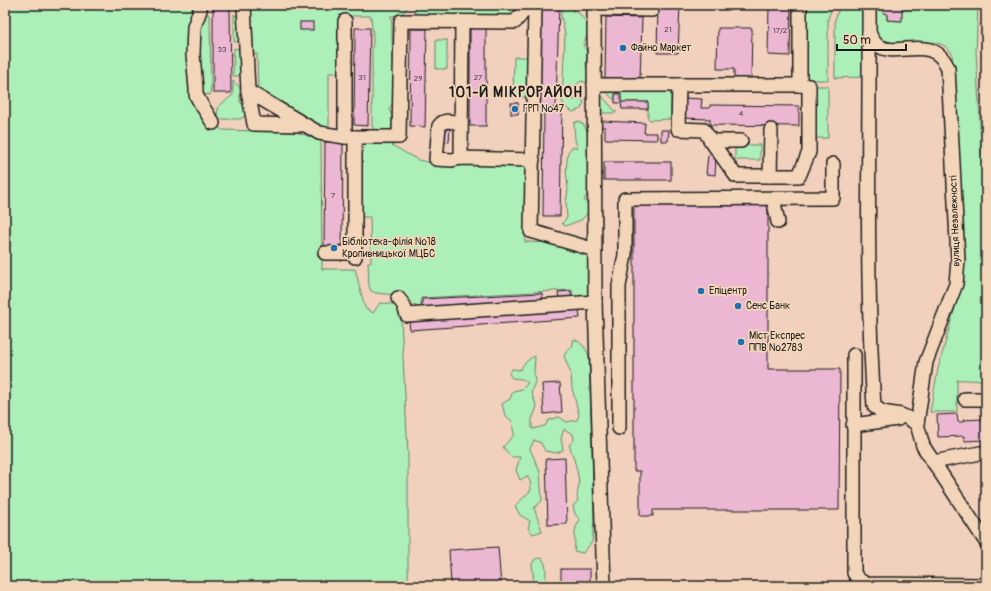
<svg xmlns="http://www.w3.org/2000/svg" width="991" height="591" font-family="Pangolin,sans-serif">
<rect width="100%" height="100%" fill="#f2d0be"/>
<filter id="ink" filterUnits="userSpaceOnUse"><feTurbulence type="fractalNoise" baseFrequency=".025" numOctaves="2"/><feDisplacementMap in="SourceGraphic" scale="8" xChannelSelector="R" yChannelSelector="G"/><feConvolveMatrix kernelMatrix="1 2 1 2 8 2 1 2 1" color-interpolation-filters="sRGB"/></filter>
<g filter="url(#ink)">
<g fill="#adefb8" stroke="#64866a">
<path d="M5,5H197V104L222,130L296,132L321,140L322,269H355L365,308L373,313L380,303L392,304L399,309L401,319L408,454V586H5V257L10,247L5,176Z"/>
<path d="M248,5H408C405,13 399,15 391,16C392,24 392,31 392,39C392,48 395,49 392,58C399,70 390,88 394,102L389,109C393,117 394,126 389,134L376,133L372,126V48C375,38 371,27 371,16H339V73H329V128H321L258,92L257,54H250Z"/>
<path d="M415,5H523L514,16L415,15Z"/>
<path d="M562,5H569L574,12L579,13C589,26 591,29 583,44L587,52L586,65L590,76L588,83L581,81L570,90V98L574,100L579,96L584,102L581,109L573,112L565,107L562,101L565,34L561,16Z"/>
<path d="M806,5H833L828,18V80H806Z"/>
<path d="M840,5H863V77L835,78V20Z"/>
<path d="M874,5H883L887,8H883V13L887,14V20L901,21L902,9H946V5H978L976,52L986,228V379C976,382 967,379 957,380V412H930L938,369L964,274V268L952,53C938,31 899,50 879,39L875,33Z"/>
<path d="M205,13L209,15L210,21L211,87L210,95L203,94L197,85L196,29Z"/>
<path d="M234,14L239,20L242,41L234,42Z"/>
<rect x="436" y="40" width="11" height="29"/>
<path d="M234,48L238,49C244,60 244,64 239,76H233Z"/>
<path d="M514,57H529L528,97H513Z"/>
<path d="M233,81L240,87V102L245,107L247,115L240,119H221L217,114L219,106L233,95Z"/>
<rect x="814" y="86" width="14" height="52"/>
<path d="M605,89L671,91V119L650,120L648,118V102H621V94H615V100L609,95Z"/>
<path d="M601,95L616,112V113H601Z"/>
<path d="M578,121L584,125L589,135L591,187L584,200L589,205L590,211L581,220L565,226L562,223L567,218L566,203L568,189L566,170L568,152L572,147L578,148L575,140L574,123Z"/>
<path d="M363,142L388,143L418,160L442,165L525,163V242L559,243L590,255V298L573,299L572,290L421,298V308L406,302L396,295L376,293L371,291L369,286L368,262H371L370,217H358L359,144Z"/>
<rect x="735" y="145" width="25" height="15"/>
<path d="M574,339C582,343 586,348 589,356L594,520L592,542L583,553L574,551C577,537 571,533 580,520L575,514L573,506L578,501C576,494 578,492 579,485C579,475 573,454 569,445L574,440L573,434L564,429L561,438L563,450L557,453L545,451L541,443L534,440L530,449L540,472L542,501L534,508L542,531L533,534L528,528L530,521L520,515L515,506L531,490L530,481L527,476L520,480L516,470L520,457H511L503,447L514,435L512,421L505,415L502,404L510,399L513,391L522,389L528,383L522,379L512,378L509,374L512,369L520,370C524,363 528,359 535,356L534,373L535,382L531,392L537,407L532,419V429L545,426L549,420L559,417L567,422L577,420L579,415L572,388L571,374L564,356L568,349L572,347Z"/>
<path d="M542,558C543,560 544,562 545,564C548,573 541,582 555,586H537L534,584L532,564L535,559Z"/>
</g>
<g fill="#ecb7d3" stroke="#1c1c1c">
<path d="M213,5H230L231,93H213Z"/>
<path d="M541,5H559L556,108L539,107Z"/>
<path d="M658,5H680L678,53H657Z"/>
<path d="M769,5H791L790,56L768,55Z"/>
<path d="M887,5H902V21L887,20V14L883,13V8H887Z"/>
<path d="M606,17L642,18L640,79H605Z"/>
<rect x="300" y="22" width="13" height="8"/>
<path d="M355,28H370L368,126L354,125Z"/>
<rect x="470" y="28" width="16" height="98"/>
<path d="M718,28H752L751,79H734V69H717Z"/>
<path d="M411,29H427L425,127L410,126Z"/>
<path d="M615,94H621V102H648V109H622L621,103H615Z"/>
<path d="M683,98L702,99L701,108H710V105L799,106V126L710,125V119L682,118Z"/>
<rect x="511" y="103" width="7" height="11"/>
<path d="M544,108H562L560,216H543Z"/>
<path d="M602,121L645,123L644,133H657V140L605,139V127H601Z"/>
<path d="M443,129H450L449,142L442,141Z"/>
<path d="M661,130H669L668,141H661Z"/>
<path d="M325,142H343L342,249H324Z"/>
<path d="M708,155L716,156L715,175L706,174Z"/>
<rect x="604" y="162" width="67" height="18"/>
<path d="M634,203H768V369H840L839,510H653V516H640V471H634Z"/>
<path d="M571,291L572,300L559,301L558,292Z"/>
<path d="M542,293V301L422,308V299Z"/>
<path d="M579,309L580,318L410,330L409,322Z"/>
<path d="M560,383L562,412L544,414L542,384Z"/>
<path d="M983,406H986L985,440L964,441V436L938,437L937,415L957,414L958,422H964L963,420L983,419Z"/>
<path d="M565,458L567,524L548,525L546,459Z"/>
<path d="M498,547L501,586H451L449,550Z"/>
<rect x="561" y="569" width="29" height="12"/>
</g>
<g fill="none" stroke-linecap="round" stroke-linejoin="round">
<defs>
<g id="minor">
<path d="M200,5V10L194,27L193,54L196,89V95L201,104L213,123"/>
<path d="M244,5L248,91L319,133L345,137"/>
<path d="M535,5L531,231L595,250"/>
<path d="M594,5L595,302L604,586"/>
<path d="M869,5C870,139 865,273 874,406L882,412L901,415L908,418L917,424"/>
<path d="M594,9L652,10"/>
<path d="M345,21V137H399L401,21L515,22L529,5"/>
<path d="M869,33C871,37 873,41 876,44C895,61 932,31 948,68L958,260L956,284L926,362L917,424L923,446L986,542"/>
<path d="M594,85H800V5"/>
<path d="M679,85L678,129L704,130L711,141H741"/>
<path d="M248,91L254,124L302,125"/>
<path d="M461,123C453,122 444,118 439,126L436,159L452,160L461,158L533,160"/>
<path d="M355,137V257"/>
<path d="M711,141L736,176H799L809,152V86L800,85"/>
<path d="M461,158L462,22"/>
<path d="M770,176L771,130"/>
<path d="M773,198L778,222"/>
<path d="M325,253H355"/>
<path d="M398,298L403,304L407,315L595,302"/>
<path d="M854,355V573L858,579L866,584L986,585"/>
<path d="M965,399H986"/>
<path d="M853,425L898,419"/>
<path d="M619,428V286L625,255V199L833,198V164"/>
<path d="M933,462L986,452"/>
</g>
</defs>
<use href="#minor" stroke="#1c1c1c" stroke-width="16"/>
<use href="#minor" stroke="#f3d6b9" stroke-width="13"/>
</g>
</g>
<g fill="#1f6fb2" stroke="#f3d6b9" stroke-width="1.5">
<circle cx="623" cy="48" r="4"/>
<circle cx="515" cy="109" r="4"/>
<circle cx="334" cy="248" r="4"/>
<circle cx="701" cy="291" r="4"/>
<circle cx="738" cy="306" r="4"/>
<circle cx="741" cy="342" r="4"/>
</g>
<g text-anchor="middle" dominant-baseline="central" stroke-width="3.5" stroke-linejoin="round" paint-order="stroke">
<g font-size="8" fill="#50434a">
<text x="668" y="29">21</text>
<text x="780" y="30">17/2</text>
<text x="222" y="49">33</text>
<text x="362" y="77">31</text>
<text x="478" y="77">27</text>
<text x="418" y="78">29</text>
<text x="741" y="113">4</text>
<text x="333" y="195">7</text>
</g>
<g font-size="10" fill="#1c1c1c" stroke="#f3d6b9" text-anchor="start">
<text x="631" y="48">Файно Маркет</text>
<text x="523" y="109">ГРП №47</text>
<text x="342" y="242">Бібліотека-філія №18<tspan x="342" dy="12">Кропивницької МЦБС</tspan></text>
<text x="709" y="291">Епіцентр</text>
<text x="746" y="306">Сенс Банк</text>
<text x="749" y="336">Міст Експрес<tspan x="749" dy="12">ППВ №2783</tspan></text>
</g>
<g font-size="10" fill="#1c1c1c" stroke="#f3d6b9">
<text transform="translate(955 221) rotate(-92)">вулиця Незалежності</text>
</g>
<g font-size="14" font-weight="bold" letter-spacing="1" fill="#1c1c1c" stroke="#f3d6b9">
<text x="516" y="92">101-Й МІКРОРАЙОН</text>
</g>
</g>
<rect width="991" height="591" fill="none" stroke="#f3d6b9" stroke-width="20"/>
<rect x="10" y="10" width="971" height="571" fill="none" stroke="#1c1c1c" stroke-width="1.5" filter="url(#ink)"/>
<path d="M837 44v6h69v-6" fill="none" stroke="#1c1c1c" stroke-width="2"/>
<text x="843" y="44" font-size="12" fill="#1c1c1c" stroke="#f3d6b9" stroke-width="3" paint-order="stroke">50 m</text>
</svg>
